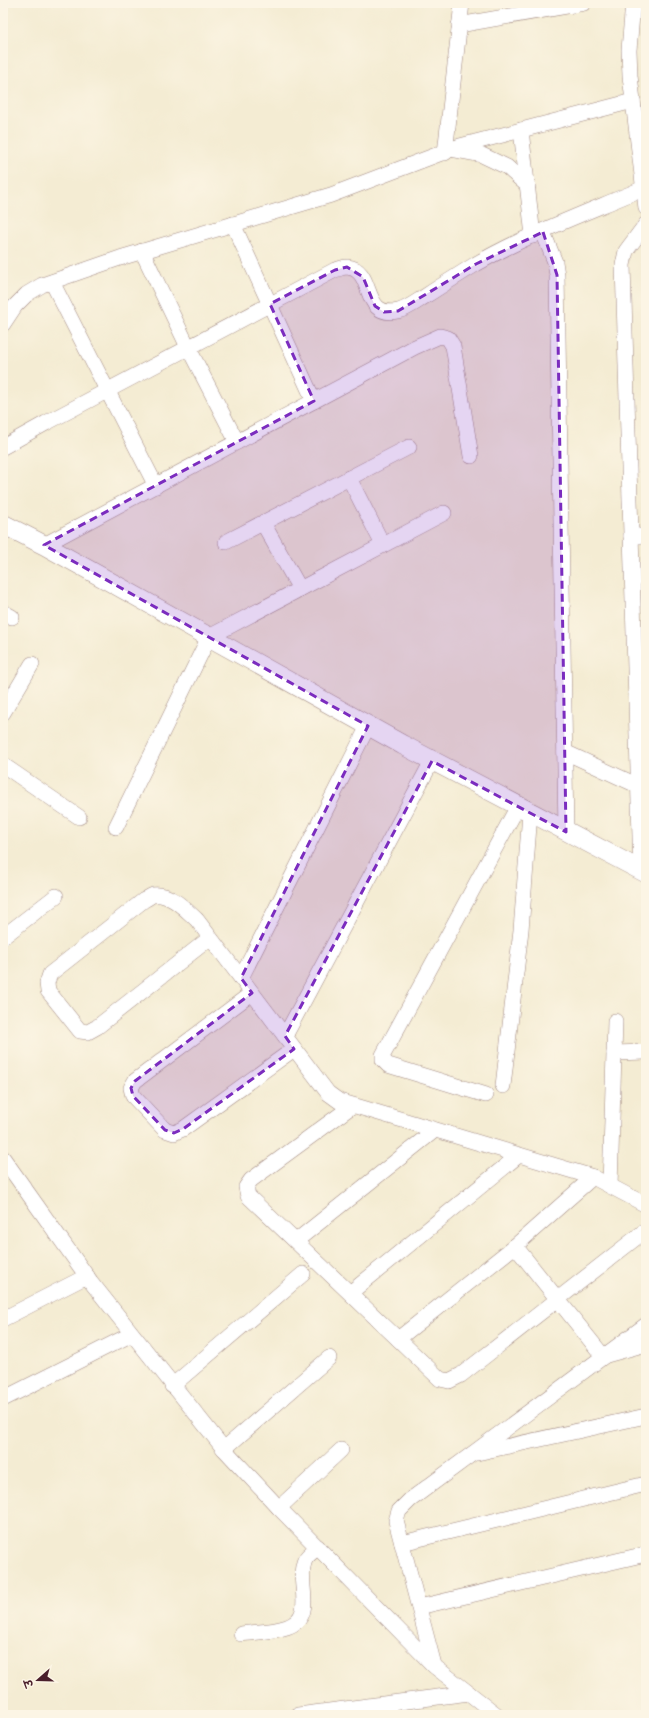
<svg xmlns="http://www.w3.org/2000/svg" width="649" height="1718" font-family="'Shantell Sans','Playpen Sans Deva',sans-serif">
<rect width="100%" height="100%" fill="#fcf5e5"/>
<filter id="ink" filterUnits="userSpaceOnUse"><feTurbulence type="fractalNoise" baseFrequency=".025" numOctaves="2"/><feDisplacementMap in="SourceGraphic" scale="8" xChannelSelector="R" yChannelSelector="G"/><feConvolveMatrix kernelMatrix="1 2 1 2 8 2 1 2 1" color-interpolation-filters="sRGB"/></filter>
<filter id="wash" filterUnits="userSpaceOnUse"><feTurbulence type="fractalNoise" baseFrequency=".012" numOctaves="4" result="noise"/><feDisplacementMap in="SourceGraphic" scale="16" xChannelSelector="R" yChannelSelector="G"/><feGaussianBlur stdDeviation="0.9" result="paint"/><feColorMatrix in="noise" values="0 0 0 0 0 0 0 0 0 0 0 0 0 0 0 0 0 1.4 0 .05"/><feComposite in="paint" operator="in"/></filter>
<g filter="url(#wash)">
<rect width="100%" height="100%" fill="#f4ecd3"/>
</g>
<g filter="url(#ink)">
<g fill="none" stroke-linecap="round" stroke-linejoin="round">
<defs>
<g id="minor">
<path d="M633,3L629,50L630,76L646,208"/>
<path d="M459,25L584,3"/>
<path d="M521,130L533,236"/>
<path d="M455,150L482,155L507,167L528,186"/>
<path d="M445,153L462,3"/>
<path d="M233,224L314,401"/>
<path d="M543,232L555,262L557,275L566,832"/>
<path d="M142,251L188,347L237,442"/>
<path d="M52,282L156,486"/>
<path d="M3,324L15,306L27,294L42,285L120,258L331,195L460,146L633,101"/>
<path d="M3,447L46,423L335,270C339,269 343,267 347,267C376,269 360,319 398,311C407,309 416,302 424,297C441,286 458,275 476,264C528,234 588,212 644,188"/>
<path d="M349,478L383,545"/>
<path d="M263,523L300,589"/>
<path d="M631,536H646"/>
<path d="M226,542L409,447"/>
<path d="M44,545L415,347L440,336L448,338L453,346L471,456"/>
<path d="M3,612L12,617"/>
<path d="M3,713L32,664"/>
<path d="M565,752L645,789"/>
<path d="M3,765L79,817"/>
<path d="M116,827L209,637L444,513"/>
<path d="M641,870L623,265L626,251L646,224"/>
<path d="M3,937L56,896"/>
<path d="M210,938L97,1027L88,1032L80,1031L48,991L47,983L50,974L144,900C147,899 150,896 153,895C170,892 186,910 197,920L328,1093L339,1101L593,1177L646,1205"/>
<path d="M241,978L368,726"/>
<path d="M252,993L135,1081L131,1088L133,1096L165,1130L174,1133L183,1129L294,1049"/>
<path d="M285,1036L432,761"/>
<path d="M614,1053L646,1052"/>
<path d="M503,1086L521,930L530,813"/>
<path d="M486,1095L388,1065L383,1060V1055L518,806"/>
<path d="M352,1106L251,1180L246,1187L248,1196L440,1379L449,1381L461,1375L646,1230"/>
<path d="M3,1158L91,1282L224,1449L279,1508L434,1666L497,1715"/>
<path d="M610,1186L615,1021"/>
<path d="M296,1241L435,1130"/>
<path d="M515,1246L603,1356L646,1344"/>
<path d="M350,1293L519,1155"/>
<path d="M3,1319L87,1276"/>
<path d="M398,1339L515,1246L593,1177"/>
<path d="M172,1386L303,1274"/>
<path d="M3,1399L132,1334"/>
<path d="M224,1449L329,1358"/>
<path d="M477,1453L646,1416"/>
<path d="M279,1508L341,1450"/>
<path d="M402,1543L646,1484"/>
<path d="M419,1607L646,1554"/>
<path d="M241,1634C256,1632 273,1632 287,1627C318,1616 295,1581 305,1560C307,1555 314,1551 318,1547"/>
<path d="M434,1665L396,1521L399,1511L410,1500L646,1325"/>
<path d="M298,1715L469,1693"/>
</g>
<path id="major" d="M3,524L44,545L403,745L646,873"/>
</defs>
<use href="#minor" stroke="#9f867f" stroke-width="16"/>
<use href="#major" stroke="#9f867f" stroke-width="20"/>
<use href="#minor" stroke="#fff" stroke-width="15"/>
<use href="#major" stroke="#fff" stroke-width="19"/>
</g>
</g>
<path fill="#7b2cbf" fill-opacity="0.2" stroke="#7b2cbf" stroke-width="3" stroke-dasharray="8 5" stroke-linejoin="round" d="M543,232L557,275L566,832L432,761L285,1036L294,1049L183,1129L174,1133L165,1130L133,1096L131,1088L135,1081L252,993L241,978L368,726L44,545L314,401L270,304L335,270L347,267L363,277L375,306L384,312L398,311L476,264Z"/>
<rect width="649" height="1718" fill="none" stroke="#fcf5e5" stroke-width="16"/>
<g transform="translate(38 1680) rotate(250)" stroke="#fcf5e5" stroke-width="3" paint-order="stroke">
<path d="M0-3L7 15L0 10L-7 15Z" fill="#4a1f2b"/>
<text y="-6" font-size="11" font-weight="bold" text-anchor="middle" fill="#4a1f2b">उ</text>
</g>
</svg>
